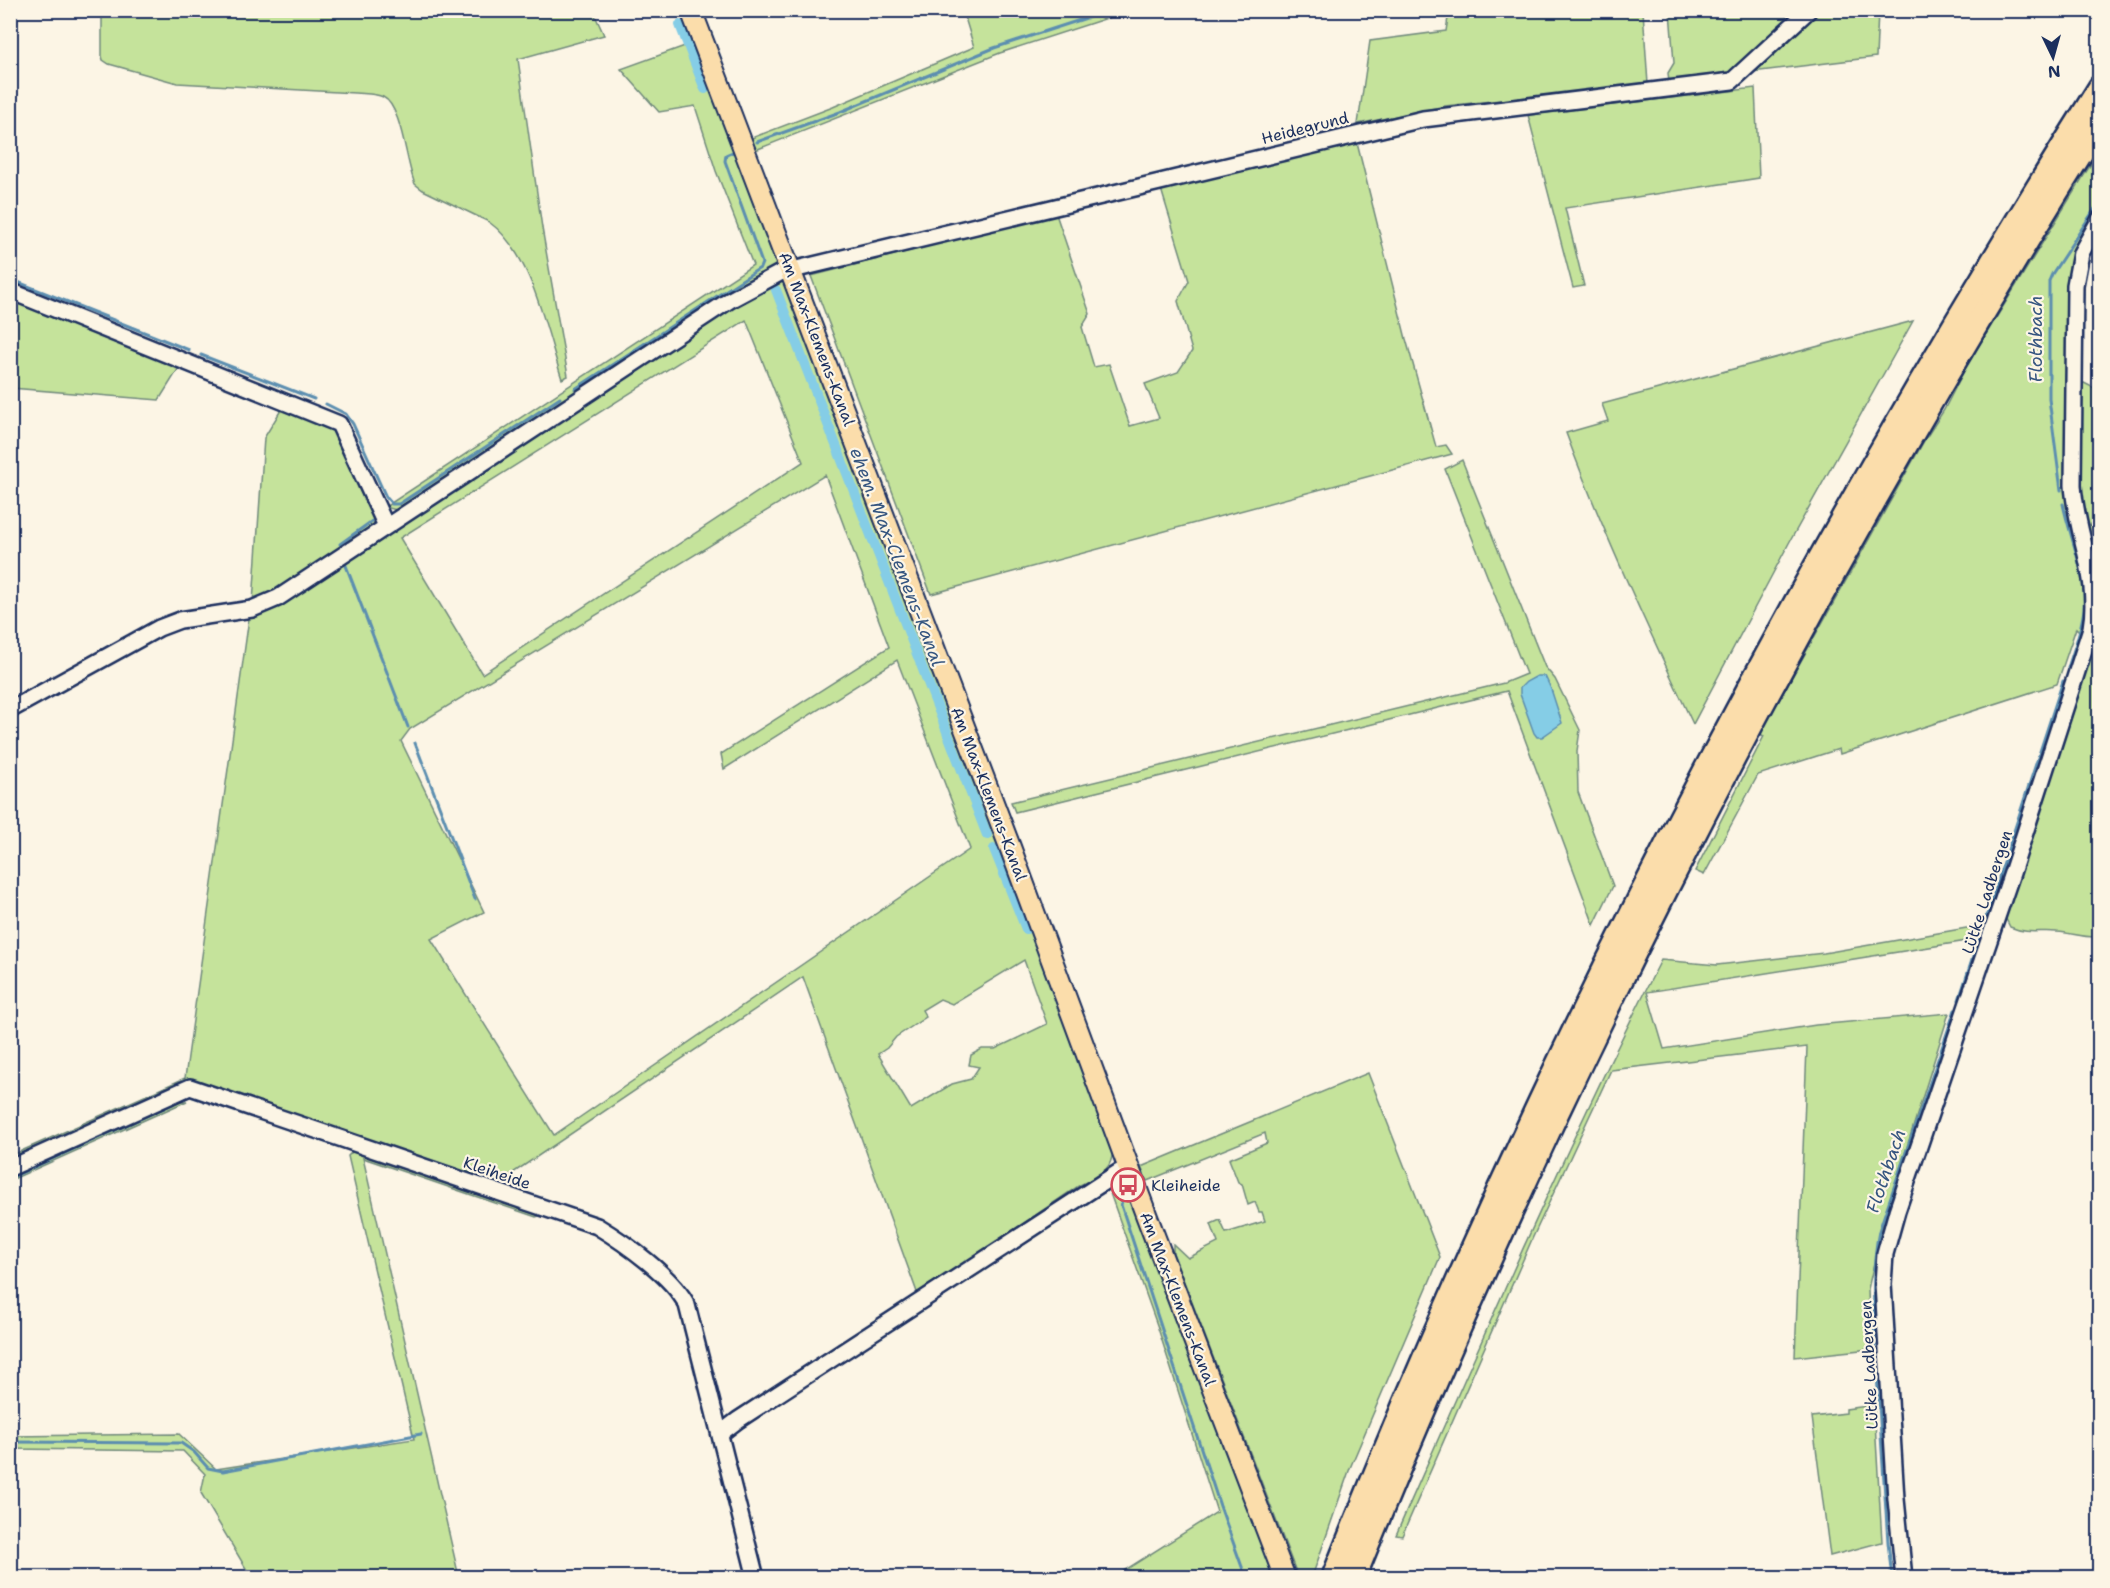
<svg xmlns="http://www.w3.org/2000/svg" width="2110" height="1588" font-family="'Shantell Sans',sans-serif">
<rect width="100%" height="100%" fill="#fcf5e5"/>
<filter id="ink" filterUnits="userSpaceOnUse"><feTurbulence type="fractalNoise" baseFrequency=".0167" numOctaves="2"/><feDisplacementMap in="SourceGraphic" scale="12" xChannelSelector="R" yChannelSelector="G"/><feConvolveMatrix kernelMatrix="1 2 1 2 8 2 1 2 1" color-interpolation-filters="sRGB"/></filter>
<g filter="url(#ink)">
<g fill="#c5e39b" stroke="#70897c" stroke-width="1.5" fill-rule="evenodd">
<path d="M102,11H593L604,35L518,59L542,228L568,376L562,379C546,330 532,253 489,222L423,190L415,184C406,164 402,106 383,97C375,93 363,94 355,93L177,83L109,64L103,60L102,56Z"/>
<path d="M963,11H1129L1000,53L753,151L749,139L833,107L974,47Z"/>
<path d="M1449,11H1643L1648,84L1445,106L1358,124L1370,41L1446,31Z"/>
<path d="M1670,11H1878L1876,57L1752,72H1727L1669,82L1668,73L1674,63Z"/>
<path d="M696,42L778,266L765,272L400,511L385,507L753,265L716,171L695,106L659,112L621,69Z"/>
<path d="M1755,88L1759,178L1565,208L1584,286L1573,288L1528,115Z"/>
<path d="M1357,143L1406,339L1436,447L1446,445L1452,454L931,594L811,276L1056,214L1090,314L1082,327L1094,367L1109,364L1130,426L1159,418L1145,384L1178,372L1192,351L1178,301L1189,281L1161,189L1341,145Z"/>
<path d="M2099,151V214L2082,242L2070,412L2087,568L2085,637L2076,628L2057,684L1840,754L1839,749L1758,775L1704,875L1695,871L1764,736L1760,734L1924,441L1944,410L1967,365Z"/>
<path d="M780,281L789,286L1113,1149C1112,1172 1099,1175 1080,1185L918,1295L803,977L498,1183L195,1082L11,1164L10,1156L185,1078L249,618L253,603L264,438L284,405L334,430L378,524L508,453L745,300ZM746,320L803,462L482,674L400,538ZM825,475L889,647L721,754L724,769L897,660L970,849L554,1135L431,939L484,912L401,741L410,729ZM1024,960L1047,1024L995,1049H982L971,1055L969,1065L979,1067L971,1079L952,1084L911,1109L878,1054L887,1048L896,1037L926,1017L922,1010L940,999L952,1004Z"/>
<path d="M10,296L182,363L159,400L11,388Z"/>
<path d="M1913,321L1789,543L1693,724C1648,628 1603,533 1566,433L1608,421L1602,404Z"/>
<path d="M2082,382L2100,391L2099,937C2082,938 2073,933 2057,932C2038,930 2029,935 2010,927L2005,917V909L2094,632L2080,514Z"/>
<path d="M1462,460L1545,667L1555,679L1580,730L1577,751L1578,792L1613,886L1594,925L1507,691L1015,812L1011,802L1504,683L1526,674L1445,469Z"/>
<path d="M1978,926L1973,940L1647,992L1664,1049L1816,1025L1949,1013L1883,1223L1868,1289L1870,1349L1795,1357L1807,1047L1611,1070L1533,1237L1402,1536L1396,1535C1481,1342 1565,1148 1661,960L1717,965L1824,953Z"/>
<path d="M1368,1073L1440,1257L1350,1468L1312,1577H1298L1173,1253V1244L1188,1258L1218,1243L1211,1224L1220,1220L1226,1233L1265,1221L1262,1212H1259L1255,1202L1248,1205L1242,1184L1238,1182L1229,1159L1267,1143L1265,1133L1147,1181L1141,1167Z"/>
<path d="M177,1101H187L11,1180L10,1176Z"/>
<path d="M354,1150L545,1214L536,1217L363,1158L459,1577H251L201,1493L205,1474L183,1451L11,1449V1436L179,1434L216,1469L414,1439L348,1156Z"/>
<path d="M1120,1187L1130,1190L1276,1577H1114L1217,1512L1157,1325L1110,1193Z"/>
<path d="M1874,1405L1882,1542L1830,1556L1812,1417L1846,1413V1409Z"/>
</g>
<path fill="#85cde6" stroke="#5b8eb0" stroke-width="1.5" d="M1537,676H1545L1551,689L1562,723L1542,737H1537L1534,733L1520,694V688L1526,682Z"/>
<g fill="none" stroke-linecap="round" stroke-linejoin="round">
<g stroke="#5b8eb0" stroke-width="3">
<path d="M757,142L840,112L994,48L1111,10"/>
<path d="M10,279L189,350"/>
<path d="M201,355L314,399"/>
<path d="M575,389L760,268L762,263L725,161L726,155L733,152"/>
<path d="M326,404L346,414L353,424L386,497L392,504H399L560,398"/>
<path d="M2061,490L2049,399V281L2052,274L2100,201"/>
<path d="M2063,504C2070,538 2087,574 2084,609C2082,629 2074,649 2068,668"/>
<path d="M340,544L372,521"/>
<path d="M345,563L408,727"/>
<path d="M415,743L475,899"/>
<path d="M1959,1000L2063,681"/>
<path d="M10,1178L173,1104"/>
<path d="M1123,1196L1121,1205L1220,1506L1246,1578"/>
<path d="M1875,1347C1874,1307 1871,1270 1879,1231L1955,1010"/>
<path d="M1876,1359L1888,1542L1892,1578"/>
<path d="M10,1442L181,1443L194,1452L208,1468L223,1471L421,1434"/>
</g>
<g stroke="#85cde6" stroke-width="10">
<path d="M680,25L705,89"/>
<path d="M776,290L987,835"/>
<path d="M994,849L1026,929"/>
</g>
<defs>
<g id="minor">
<path d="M10,291L339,424L386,526"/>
<path d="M10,710L159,628L180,620L252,609L278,598L730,300L780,273L1423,119L1732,81L1809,10"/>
<path d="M10,1168L190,1087L597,1226C625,1243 672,1276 687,1305L756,1578"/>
<path d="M721,1433L738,1420L1119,1172L1128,1168"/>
<path d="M1904,1578L1896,1499L1883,1284L1885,1254L1897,1211L2012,873L2091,628C2100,578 2076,534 2073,485L2075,285L2081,253L2100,219"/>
</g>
<path id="major" d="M691,10L1010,847L1147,1217L1285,1578"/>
<g id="highway">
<path d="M1333,1578C1539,1057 1801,561 2100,87"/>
<path d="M1354,1578C1559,1070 1809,586 2100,123"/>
</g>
</defs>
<use href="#minor" stroke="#1b2f5e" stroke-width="20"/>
<use href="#major" stroke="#1b2f5e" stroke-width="24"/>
<use href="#highway" stroke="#1b2f5e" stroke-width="27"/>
<use href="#minor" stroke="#fcf5e5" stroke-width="15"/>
<use href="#major" stroke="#fbddab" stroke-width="20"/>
<use href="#highway" stroke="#fbddab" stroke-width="22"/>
</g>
</g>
<defs>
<symbol id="bus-ring" viewBox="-11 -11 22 22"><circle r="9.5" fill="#fcf5e5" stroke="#d1495b" stroke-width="1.5"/><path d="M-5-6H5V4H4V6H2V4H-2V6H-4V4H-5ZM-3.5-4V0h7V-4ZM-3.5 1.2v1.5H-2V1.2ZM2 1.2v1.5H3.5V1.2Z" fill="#d1495b"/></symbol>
</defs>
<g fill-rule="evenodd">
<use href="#bus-ring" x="1109" y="1166" width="38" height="38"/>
</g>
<g text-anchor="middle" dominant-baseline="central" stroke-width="4.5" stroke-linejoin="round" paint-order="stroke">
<g font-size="16" fill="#1b2f5e" stroke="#fcf5e5">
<text transform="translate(1305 128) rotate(-14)">Heidegrund</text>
<text transform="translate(817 339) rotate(69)">Am Max-Klemens-Kanal</text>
<text transform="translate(989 794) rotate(69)">Am Max-Klemens-Kanal</text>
<text transform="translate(1987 892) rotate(-72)">Lütke Ladbergen</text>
<text transform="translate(497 1173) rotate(19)">Kleiheide</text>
<text transform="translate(1178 1299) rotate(69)">Am Max-Klemens-Kanal</text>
<text transform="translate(1869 1365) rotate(-93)">Lütke Ladbergen</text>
</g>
<g font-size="16" fill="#1b2f5e" stroke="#fcf5e5" text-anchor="start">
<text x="1151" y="1185">Kleiheide</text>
</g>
<g font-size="18" font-style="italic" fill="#365680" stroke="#fcf5e5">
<text transform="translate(2036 339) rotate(-90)">Flothbach</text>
<text transform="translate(897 557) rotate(69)">ehem. Max-Clemens-Kanal</text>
<text transform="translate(1886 1171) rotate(-71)">Flothbach</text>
</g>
</g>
<rect width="2110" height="1588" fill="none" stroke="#fcf5e5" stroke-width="36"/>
<rect x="18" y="18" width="2074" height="1552" fill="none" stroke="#1b2f5e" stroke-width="2" filter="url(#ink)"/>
<g transform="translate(2053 57) rotate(175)" stroke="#fcf5e5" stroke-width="4.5" paint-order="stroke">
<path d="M0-4.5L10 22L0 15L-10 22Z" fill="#1b2f5e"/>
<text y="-9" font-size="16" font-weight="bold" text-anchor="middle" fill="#1b2f5e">N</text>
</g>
</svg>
